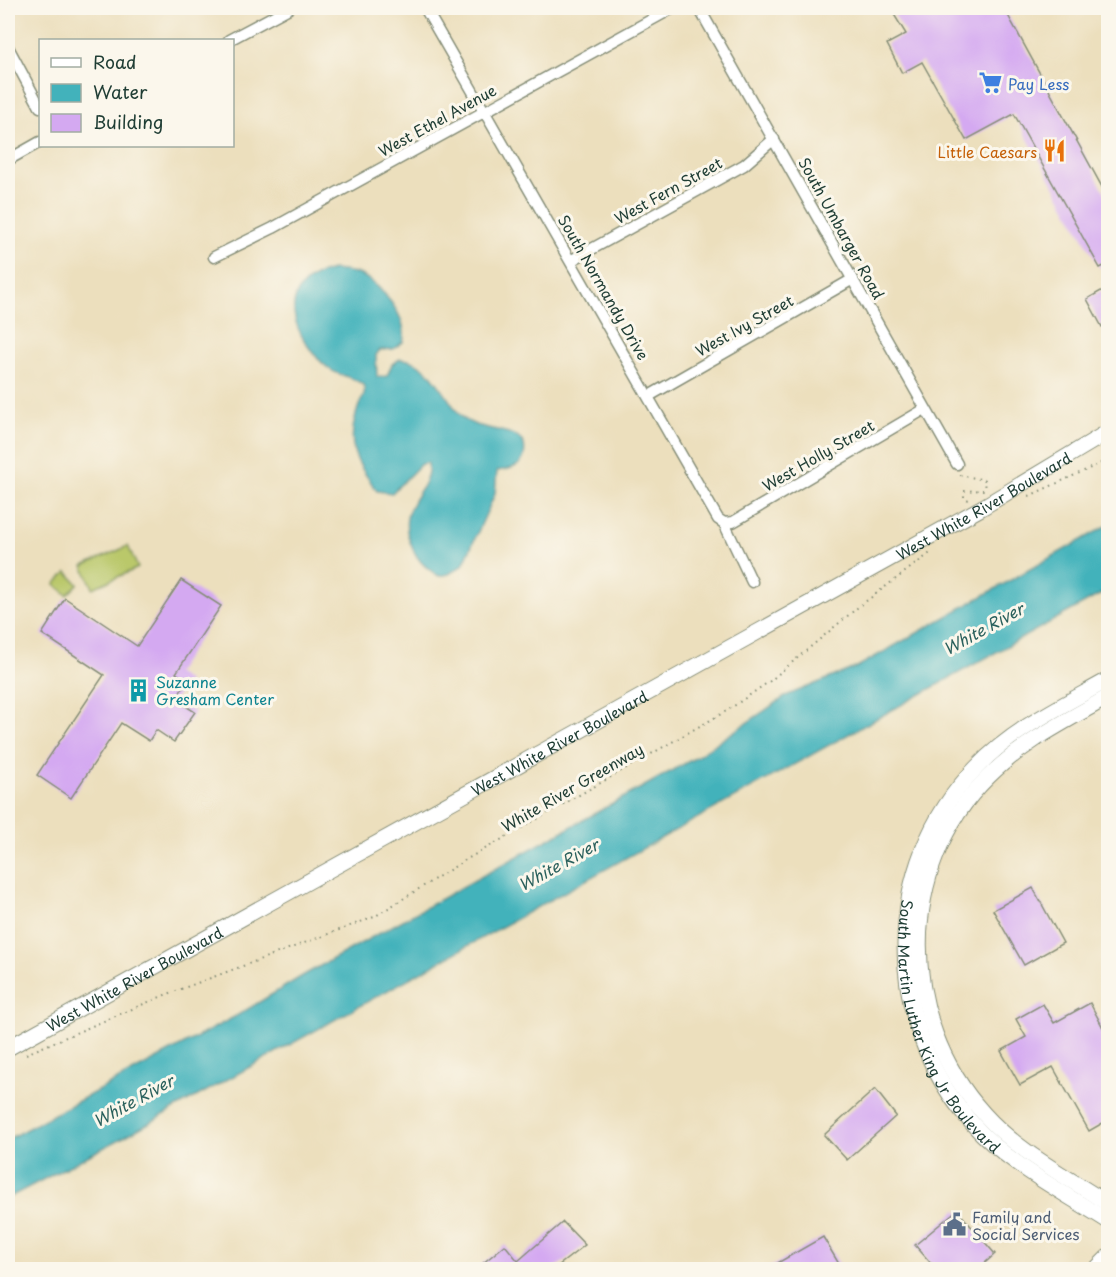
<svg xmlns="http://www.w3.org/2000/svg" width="1116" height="1277" font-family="'Playpen Sans',sans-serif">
<rect width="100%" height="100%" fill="#fbf7ec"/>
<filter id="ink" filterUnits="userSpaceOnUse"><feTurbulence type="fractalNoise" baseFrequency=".0167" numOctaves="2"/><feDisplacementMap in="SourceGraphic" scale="12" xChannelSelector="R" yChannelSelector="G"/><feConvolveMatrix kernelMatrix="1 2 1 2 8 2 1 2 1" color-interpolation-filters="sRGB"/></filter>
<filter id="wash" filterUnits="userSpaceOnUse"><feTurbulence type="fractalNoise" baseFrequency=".008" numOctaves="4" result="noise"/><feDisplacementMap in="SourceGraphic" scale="24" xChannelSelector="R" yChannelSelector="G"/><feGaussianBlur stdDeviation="1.35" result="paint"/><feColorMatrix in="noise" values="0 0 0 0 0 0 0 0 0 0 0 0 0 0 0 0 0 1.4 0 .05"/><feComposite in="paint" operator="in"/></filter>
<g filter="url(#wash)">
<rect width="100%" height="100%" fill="#ecdfbd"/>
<g fill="#bac86a" stroke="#6c824f" stroke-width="1.5">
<path d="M128,546L138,568L93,588L83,566Z"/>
<path d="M67,572L78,584L67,595L55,584Z"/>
</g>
<g fill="#42b2bb" stroke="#307878" stroke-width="1.5">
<path d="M333,270C344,271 351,271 361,275C381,285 410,319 403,342L393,349L380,350L376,355L377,377L387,376L392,364L400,359C428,358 444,395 459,414C474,433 513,425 524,444C528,466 513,469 497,471L495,494L463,565L449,574L439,576C424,567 416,559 410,542C395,504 432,492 428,463L421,464L392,493L377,491C355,460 345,447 358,408C361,399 366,396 364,386C355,376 339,377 328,368C293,338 271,284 333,270Z"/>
<path d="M1108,525V590L122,1138L8,1198V1139L238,1015L304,975L693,759L788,695L857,667Z"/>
</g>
<g id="blocks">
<g fill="#d4a9f1">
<path d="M890,8H1004L1108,198V264L1100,268L1014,114L966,140L922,62L902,73L887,44L906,34Z"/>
<path d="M1108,287V323L1102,327L1087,299Z"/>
<path d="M181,580L221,606L176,673L188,681L175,699L195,712L174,742L156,730L149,741L121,723L71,798L37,775L104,675L42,634L65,598L137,646Z"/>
<path d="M1033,888L1063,943L1024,965L993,910Z"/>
<path d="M1090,1003L1108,1037V1120L1089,1131L1053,1067L1020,1085L1001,1051L1026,1037L1016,1019L1043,1004L1054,1023Z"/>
<path d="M875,1089L896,1116L847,1160L824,1135Z"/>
<path d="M957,1210L995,1254L978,1269H936L915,1245Z"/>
<path d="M563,1222L585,1245L554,1269H476L505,1245L518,1261Z"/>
<path d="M823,1237L842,1269H767Z"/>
</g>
</g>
</g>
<g filter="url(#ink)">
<use href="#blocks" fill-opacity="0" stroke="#868e78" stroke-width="1.5"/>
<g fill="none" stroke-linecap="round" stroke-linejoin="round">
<defs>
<g id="street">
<path d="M425,8L718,519L724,523L752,582"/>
<path d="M699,8L957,464"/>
<path d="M229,40L289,8"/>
<path d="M8,47L40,107"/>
<path d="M8,160L40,142"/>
<path d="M214,257L273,228L673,8"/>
<path d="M572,260L744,165L774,139"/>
<path d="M649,396L853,279"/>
<path d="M724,523L733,522L925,409"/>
</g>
<g id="secondary">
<path id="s1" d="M1108,680C1062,706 1013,729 976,768C881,865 883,1023 972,1123C1009,1165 1062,1191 1108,1221"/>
<path d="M1108,697C1066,721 1023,742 988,777C896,867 898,1020 984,1114C1018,1152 1066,1176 1108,1204"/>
<path id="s2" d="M8,1048L983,507L1108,432"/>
<path d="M1095,1270L1108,1257"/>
</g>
</defs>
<use href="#street" stroke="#868e78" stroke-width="13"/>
<use href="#secondary" stroke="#868e78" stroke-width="17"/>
<g stroke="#868e78" stroke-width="2" stroke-dasharray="1.5 4.5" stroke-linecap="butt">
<path d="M960,475L985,480L984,490L964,491V498L969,500"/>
<path d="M1029,496L1108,460"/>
<path d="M26,1054L165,995L374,917L462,862L728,710L770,681L857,608L933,551"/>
</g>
<use href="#street" stroke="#fff" stroke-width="10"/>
<use href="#secondary" stroke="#fff" stroke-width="15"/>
</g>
</g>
<defs>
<symbol id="supermarket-bare" viewBox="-9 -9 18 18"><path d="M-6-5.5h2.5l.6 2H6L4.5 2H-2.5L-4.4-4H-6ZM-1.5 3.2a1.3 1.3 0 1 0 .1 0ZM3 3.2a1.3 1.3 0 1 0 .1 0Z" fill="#3f7fe0" stroke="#fbf7ec" stroke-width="2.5" paint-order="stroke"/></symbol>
<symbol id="restaurant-bare" viewBox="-9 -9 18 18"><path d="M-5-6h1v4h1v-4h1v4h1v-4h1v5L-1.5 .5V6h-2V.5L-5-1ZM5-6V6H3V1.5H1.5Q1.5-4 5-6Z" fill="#e8710a" stroke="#fbf7ec" stroke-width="2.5" paint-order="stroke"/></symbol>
<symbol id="building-bare" viewBox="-9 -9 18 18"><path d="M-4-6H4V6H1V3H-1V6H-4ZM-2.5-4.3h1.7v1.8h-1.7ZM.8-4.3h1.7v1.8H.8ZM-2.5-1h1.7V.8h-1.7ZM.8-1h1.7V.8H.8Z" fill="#0f9aa8" stroke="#fbf7ec" stroke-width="2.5" paint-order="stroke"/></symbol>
<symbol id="civic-bare" viewBox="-9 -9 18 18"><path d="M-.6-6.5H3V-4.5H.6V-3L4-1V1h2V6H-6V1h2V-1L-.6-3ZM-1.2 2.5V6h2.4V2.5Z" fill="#5c6f8a" stroke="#fbf7ec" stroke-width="2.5" paint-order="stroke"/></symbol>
</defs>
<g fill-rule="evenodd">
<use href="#supermarket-bare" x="974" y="66" width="33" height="33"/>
<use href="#restaurant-bare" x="1038" y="134" width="33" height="33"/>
<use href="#building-bare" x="122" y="674" width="33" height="33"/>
<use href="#civic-bare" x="938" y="1208" width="33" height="33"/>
</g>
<g text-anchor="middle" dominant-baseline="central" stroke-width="6" stroke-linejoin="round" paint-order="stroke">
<g font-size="15" fill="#366cbe" stroke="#fbf7ec" text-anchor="start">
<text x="1008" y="83">Pay Less</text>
</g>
<g font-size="15" fill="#1f3d34" stroke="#fbf7ec">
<text transform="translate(437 120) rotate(-29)">West Ethel Avenue</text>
<text transform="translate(668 190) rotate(-29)">West Fern Street</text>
<text transform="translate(842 228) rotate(61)">South Umbarger Road</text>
<text transform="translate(604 287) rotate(60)">South Normandy Drive</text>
<text transform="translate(744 325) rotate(-29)">West Ivy Street</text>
<text transform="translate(818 455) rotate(-30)">West Holly Street</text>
<text stroke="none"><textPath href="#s2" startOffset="1116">West White River Boulevard</textPath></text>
<text stroke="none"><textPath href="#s2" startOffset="630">West White River Boulevard</textPath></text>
<text transform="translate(572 787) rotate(-30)">White River Greenway</text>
<text stroke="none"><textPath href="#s2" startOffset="144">West White River Boulevard</textPath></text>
<text stroke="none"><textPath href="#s1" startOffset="448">South Martin Luther King Jr Boulevard</textPath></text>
</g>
<g font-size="15" fill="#c56008" stroke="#fbf7ec" text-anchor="end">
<text x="1037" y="151">Little Caesars</text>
</g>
<g font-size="15" fill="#0d838f" stroke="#fbf7ec" text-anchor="start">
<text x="156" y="681">Suzanne<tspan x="156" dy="17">Gresham Center</tspan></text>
</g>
<g font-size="15" fill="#4e5e75" stroke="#fbf7ec" text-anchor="start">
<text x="972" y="1216">Family and<tspan x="972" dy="17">Social Services</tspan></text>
</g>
<g font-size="16" font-style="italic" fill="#2a605c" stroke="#fbf7ec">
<text transform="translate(983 628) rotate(-29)">White River</text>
<text transform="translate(558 864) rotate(-29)">White River</text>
<text transform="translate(133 1100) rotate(-29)">White River</text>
</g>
</g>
<rect width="1116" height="1277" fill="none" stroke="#fbf7ec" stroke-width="30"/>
<rect x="39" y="39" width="195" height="108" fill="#fbf7ec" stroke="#a3ada2" stroke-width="1.5"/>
<rect x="51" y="58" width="30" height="9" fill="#ffffff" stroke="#a3ada2" stroke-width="1.5"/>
<text x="93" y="69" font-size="18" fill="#1f3d34">Road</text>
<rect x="51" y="84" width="30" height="18" fill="#42b2bb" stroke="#a3ada2" stroke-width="1.5"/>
<text x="93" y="99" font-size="18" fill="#1f3d34">Water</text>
<rect x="51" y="114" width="30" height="18" fill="#d4a9f1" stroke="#a3ada2" stroke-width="1.5"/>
<text x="93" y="129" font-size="18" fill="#1f3d34">Building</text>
</svg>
